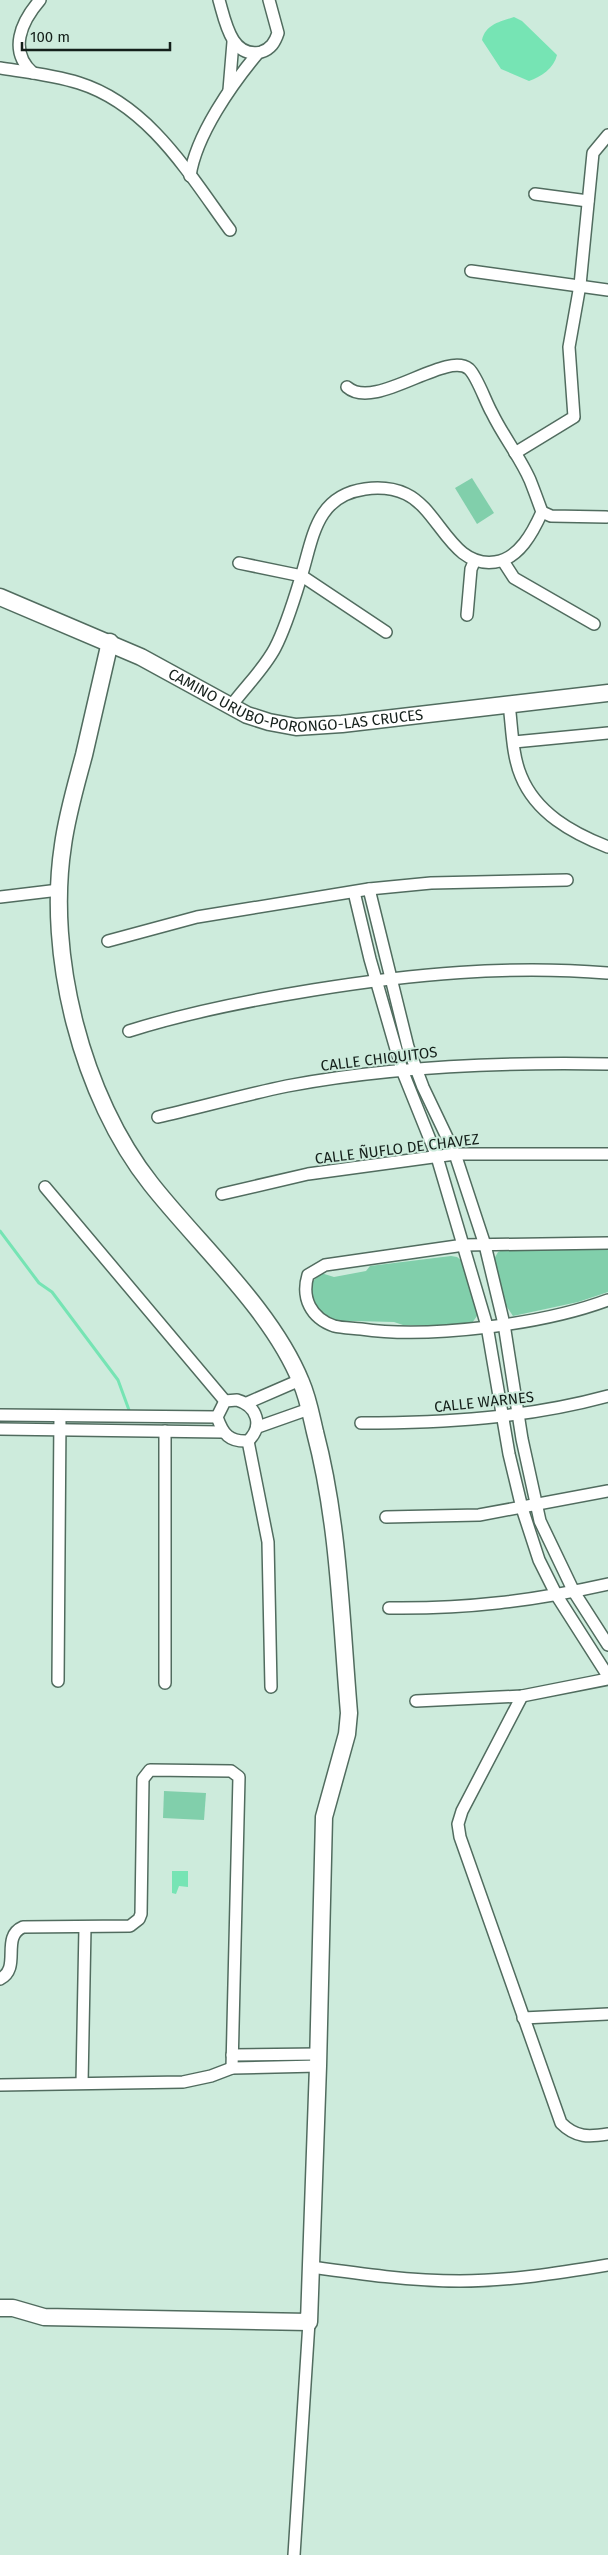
<svg xmlns="http://www.w3.org/2000/svg" width="608" height="2555" font-family="'Fira Sans',sans-serif">
<rect width="100%" height="100%" fill="#cdebdc"/>
<g fill="#81cfab">
<path d="M472,478L494,513L477,524L455,488Z"/>
<path d="M538,1248H608V1292L578,1302L513,1316L501,1298L494,1259L498,1252L505,1249Z"/>
<path d="M451,1256L457,1257L462,1261L477,1308V1316L472,1323L456,1326L403,1325L394,1322L355,1321L334,1322C319,1312 309,1301 311,1283L321,1273L334,1277L366,1271L370,1266Z"/>
<path d="M164,1791L206,1793L204,1820L163,1818Z"/>
</g>
<g fill="#76e4b4">
<path d="M514,17L522,21L557,55C554,68 541,77 529,81L501,69L482,40C486,24 500,22 514,17Z"/>
<path d="M172,1871H188V1887L179,1886L176,1894L172,1893Z"/>
</g>
<g fill="none" stroke-linecap="round" stroke-linejoin="round">
<path stroke="#76e4b4" stroke-width="3" d="M0,1231L39,1283L52,1292L118,1380L129,1410"/>
<defs>
<g id="street">
<path d="M219,0C225,20 231,59 261,52C271,49 275,42 278,33L269,0"/>
<path d="M0,68C26,72 54,75 79,83C149,105 189,174 230,230"/>
<path d="M33,73C8,51 21,22 40,0"/>
<path d="M229,90L233,42"/>
<path d="M190,176C196,135 232,84 258,53"/>
<path d="M535,194L588,201"/>
<path d="M471,271L608,290"/>
<path d="M515,453L574,417L569,347L580,285L593,153L608,135"/>
<path d="M542,512L551,516L606,517"/>
<path d="M503,561L514,578L594,624"/>
<path d="M239,563L302,576L386,632"/>
<path d="M467,615L471,569L474,562"/>
<path d="M509,704C512,727 512,755 521,776C536,813 572,833 608,847"/>
<path d="M231,706C245,687 264,669 275,648C286,627 294,600 301,577C313,539 315,496 365,489C379,487 393,488 406,494C440,510 451,568 495,562C519,559 533,532 542,512C538,501 534,490 530,480C520,457 503,436 492,413C486,403 477,376 469,369C446,350 375,412 347,387"/>
<path d="M514,742L608,733"/>
<path d="M369,889L408,1047L423,1087L455,1154L485,1245L504,1324L522,1439L540,1521L574,1592L608,1645"/>
<path d="M354,892L370,959L402,1070L437,1157L487,1326L509,1454L522,1508L539,1560L557,1596L608,1676"/>
<path d="M0,897L59,890"/>
<path d="M108,941L197,917L369,889L431,883L567,880"/>
<path d="M129,1031C189,1012 251,1000 313,990C412,974 508,965 607,973"/>
<path d="M158,1117C201,1107 244,1095 287,1086C393,1066 501,1062 608,1064"/>
<path d="M45,1187L225,1401"/>
<path d="M222,1194L308,1174L455,1154H608"/>
<path d="M608,1243L464,1245L325,1265L308,1275C301,1298 311,1318 334,1326C342,1328 352,1328 361,1329C429,1339 544,1324 608,1300"/>
<path d="M237,1400C257,1406 264,1426 248,1441C229,1442 223,1434 217,1417L225,1401Z"/>
<path d="M247,1403L300,1380"/>
<path d="M0,1415L217,1417"/>
<path d="M361,1423C445,1423 527,1418 608,1396"/>
<path d="M258,1427L309,1409"/>
<path d="M0,1429L222,1432"/>
<path d="M248,1441L268,1542L271,1687"/>
<path d="M386,1517L479,1515L608,1491"/>
<path d="M389,1608C467,1609 532,1601 608,1584"/>
<path d="M58,1681L60,1416"/>
<path d="M165,1683V1431"/>
<path d="M522,1696L462,1811L458,1824L460,1837L561,2123C576,2138 589,2137 608,2134"/>
<path d="M416,1701L522,1696L608,1679"/>
<path d="M0,1979C22,1968 0,1937 23,1927L130,1926L139,1919L141,1914L143,1779L150,1770L231,1771L239,1777L232,2068"/>
<path d="M523,2018L608,2014"/>
<path d="M232,2055L319,2054"/>
<path d="M82,2083L85,1927"/>
<path d="M0,2085L183,2082L211,2076L232,2068L318,2066"/>
<path d="M312,2267C361,2274 411,2281 460,2281C510,2281 559,2273 608,2265"/>
<path d="M294,2555L309,2322"/>
</g>
<g id="secondary">
<path id="s1" d="M0,597L141,657L247,715L269,722L296,727L342,724L608,693"/>
<path d="M0,2308H13L44,2317L309,2322L318,2066L324,1817L347,1734L349,1713C341,1619 339,1523 315,1432C311,1415 308,1398 301,1382C272,1310 199,1245 151,1184C82,1097 46,955 63,845C67,815 76,785 84,755C93,717 101,680 110,642"/>
</g>
</defs>
<use href="#street" stroke="#516c5f" stroke-width="14"/>
<use href="#secondary" stroke="#516c5f" stroke-width="19"/>
<use href="#street" stroke="#fff" stroke-width="11"/>
<use href="#secondary" stroke="#fff" stroke-width="16"/>
</g>
<g text-anchor="middle" dominant-baseline="central" stroke-width="4" stroke-linejoin="round" paint-order="stroke">
<g font-size="15" fill="#141f1a" stroke="#cdebdc">
<text stroke="none"><textPath href="#s1" startOffset="319">CAMINO URUBO-PORONGO-LAS CRUCES</textPath></text>
<text transform="translate(379 1059) rotate(-7)">CALLE CHIQUITOS</text>
<text transform="translate(397 1149) rotate(-7)">CALLE ÑUFLO DE CHAVEZ</text>
<text transform="translate(484 1402) rotate(-6)">CALLE WARNES</text>
</g>
</g>
<path d="M22 42v8h148v-8" fill="none" stroke="#141f1a" stroke-width="2.5"/>
<text x="30" y="42" font-size="15" fill="#141f1a" stroke="#cdebdc" stroke-width="4" paint-order="stroke">100 m</text>
</svg>
